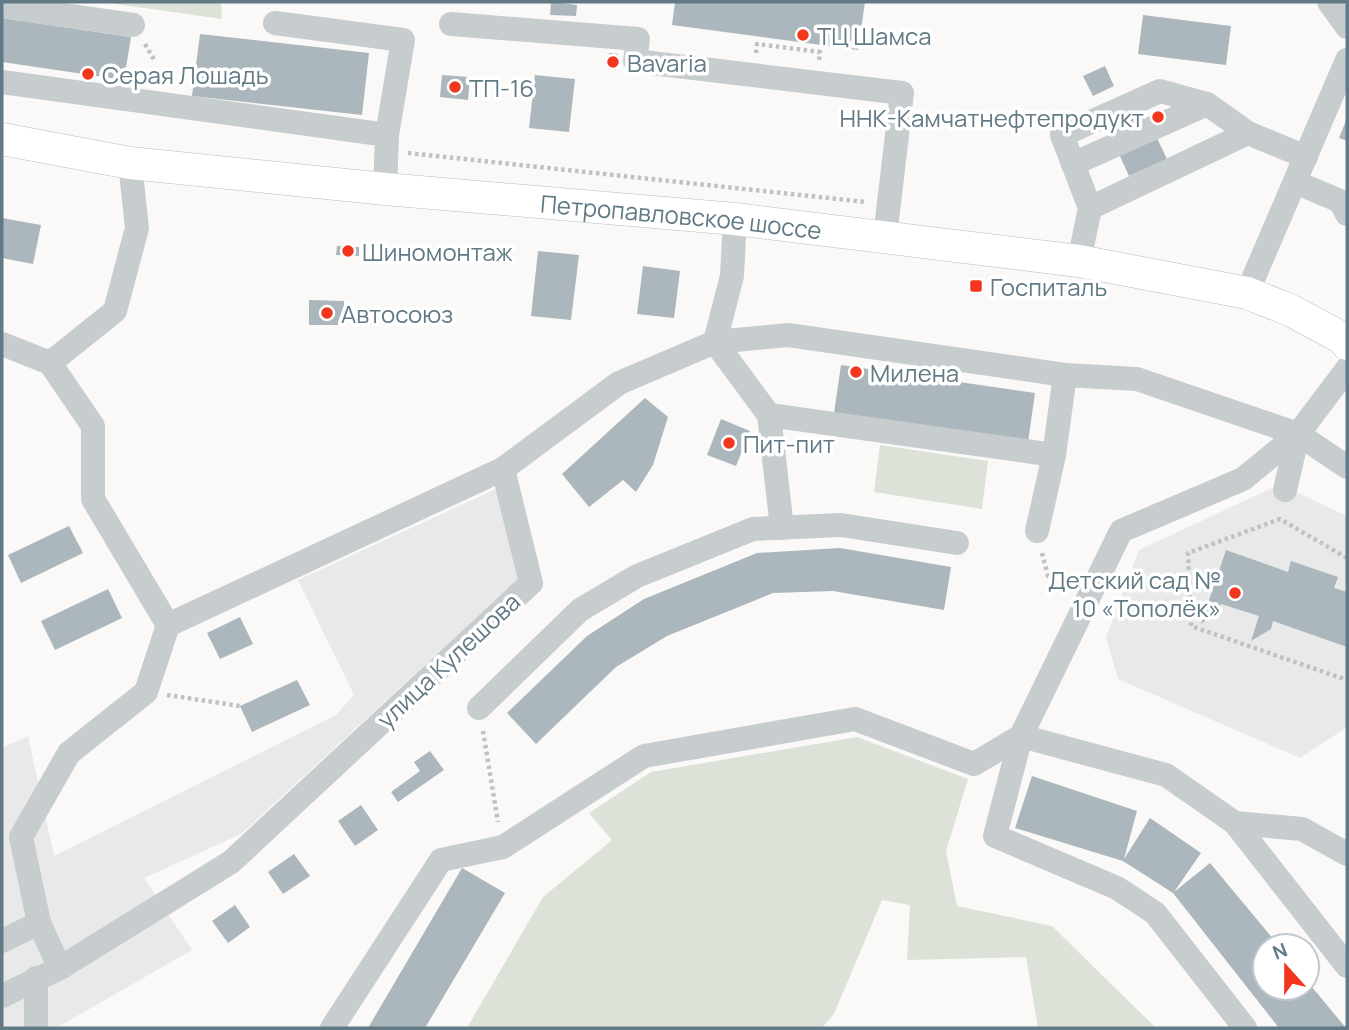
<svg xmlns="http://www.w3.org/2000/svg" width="1349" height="1030" font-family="Manrope,sans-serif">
<rect width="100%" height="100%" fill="#faf9f7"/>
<g fill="#e8e9e8">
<path d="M1272,488L1298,493L1347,516V727L1300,758L1118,679L1106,637L1139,550Z"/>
<path d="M496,489L519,578L241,834L144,878L192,950L56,1028H2V748L28,736L54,856L336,715L354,695L298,580Z"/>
</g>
<g fill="#dce2d8">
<path d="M102,2H221L222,19Z"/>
<path d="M880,445L988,461L982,509L874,492Z"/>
<path d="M857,737L968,779L946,851L957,906L1052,926L1156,1028H1038L1026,957L907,960L910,905L882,900L834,1014L822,1028H467L543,897L612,840L589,813L651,772Z"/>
</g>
<g fill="#abb7bc">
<path d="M551,2L577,5L576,16L550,15Z"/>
<path d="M675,2H865L858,50L672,25Z"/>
<path d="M1143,15L1231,26L1226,65L1138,54Z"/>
<path d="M2,18L131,37L124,80L2,62Z"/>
<path d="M200,34L369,53L362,115L192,96Z"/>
<path d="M609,53L618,54L616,70L608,69Z"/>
<path d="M1105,66L1114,86L1093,96L1083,76Z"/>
<path d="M442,75L470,77L468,100L440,97Z"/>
<path d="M535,75L575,79L569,132L529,128Z"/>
<path d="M1139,100L1167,159L1129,176L1102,117Z"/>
<path d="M1347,118V141L1339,138Z"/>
<path d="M2,218L41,225L33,264L2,258Z"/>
<path d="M337,246L359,247V256L336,255Z"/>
<path d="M538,251L579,255L571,320L531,316Z"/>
<path d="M643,266L680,271L674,318L637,314Z"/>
<path d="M309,300L344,301V325H309Z"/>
<path d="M841,365L1035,393L1028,442L834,413Z"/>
<path d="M645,398L668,417L653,465L636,492L623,480L589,507L562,474Z"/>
<path d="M721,419L750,431L736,466L707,455Z"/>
<path d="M69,526L83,553L21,583L8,555Z"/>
<path d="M840,548L951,567L944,610L833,591L773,593L667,636L616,667L536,744L507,713L587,636L644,599L757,553Z"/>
<path d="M1226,550L1288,572L1291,561L1338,577L1334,588L1347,592V647L1273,621L1271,629L1251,641L1259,616L1221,604L1218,611L1201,624Z"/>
<path d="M108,589L122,618L55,650L41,621Z"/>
<path d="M240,617L253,644L220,659L207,633Z"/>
<path d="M297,680L310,705L252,732L240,706Z"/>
<path d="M430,751L444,770L398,802L391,792L420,771L414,762Z"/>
<path d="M1032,776L1137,811L1124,859L1150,818L1201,853L1174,892L1210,863L1279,946H1265V988H1307V981L1346,1028H1279L1173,893L1123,861L1015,828Z"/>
<path d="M361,805L378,830L355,846L338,821Z"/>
<path d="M294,854L310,876L283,894L268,872Z"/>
<path d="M462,868L505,893L425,1028H368Z"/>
<path d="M235,905L250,927L228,943L212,921Z"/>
</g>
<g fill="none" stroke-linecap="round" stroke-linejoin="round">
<defs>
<g id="major">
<path id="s1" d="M2,139L130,163L385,189L735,219L1079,261L1247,293L1290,310L1342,338L1347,344"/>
</g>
</defs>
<use href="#major" stroke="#b7bec1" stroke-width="33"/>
<g stroke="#bec2c4" stroke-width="4.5" stroke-dasharray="3.5 3.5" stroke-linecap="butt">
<path d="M145,44L155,61"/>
<path d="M756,53L757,44L820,52L819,62"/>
<path d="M408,153L866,202"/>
<path d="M1042,553L1048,576L1069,586"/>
<path d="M1347,558L1280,519L1188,553L1191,626L1347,680"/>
<path d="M167,695L240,706"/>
<path d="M483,731L498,822"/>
</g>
<g stroke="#c7cccf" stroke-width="24">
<path d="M1329,2L1347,27"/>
<path d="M2,6L133,25"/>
<path d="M275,23L403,40L387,135"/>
<path d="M451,24L638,39L635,61L902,93L885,236"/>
<path d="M2,82L387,135L385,189"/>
<path d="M1073,164L1207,104"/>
<path d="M1295,182L1340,201L1347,214"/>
<path d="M1090,208L1248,133"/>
<path d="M1079,261L1090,208L1062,135L1160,91L1207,104L1248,133L1306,157"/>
<path d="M1247,293L1347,60"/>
<path d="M715,342L769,415L1054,455"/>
<path d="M715,342L732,276L735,219"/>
<path d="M2,344L50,363L115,311L137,228L130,163"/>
<path d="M50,363L93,426V499L168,625"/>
<path d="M1065,375L1137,379L1298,434L1347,467"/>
<path d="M769,415L782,528"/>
<path d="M1285,490L1298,434"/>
<path d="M479,708L580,610L637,576L753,529L841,525L957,543"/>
<path d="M1235,823L1347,966"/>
<path d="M2,941L39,923"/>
<path d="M60,968L39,923L21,837L69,753L146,692L168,625L503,469"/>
<path d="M36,978V1028"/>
<path d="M2,996L60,968L231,862L531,583L503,469L619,383L715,342L788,335L1065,375L1054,455L1037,531"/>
<path d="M332,1028L441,860L503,847L644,756L855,719L974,764L1021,736L1121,531L1243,479L1298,434L1347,369"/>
<path d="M1245,1028L1155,913L1117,888L995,836L1021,736L1166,775L1235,823L1302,829L1347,854"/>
</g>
<use href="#major" stroke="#fff" stroke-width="32"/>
</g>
<g fill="#f3371e" stroke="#fff" stroke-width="2.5">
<circle cx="803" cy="35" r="7"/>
<circle cx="613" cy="62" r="7"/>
<circle cx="88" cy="74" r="7"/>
<circle cx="455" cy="87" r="7"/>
<circle cx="1158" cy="117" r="7"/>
<circle cx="348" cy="251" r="7"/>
<rect x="969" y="279" width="14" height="14" rx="3.5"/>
<circle cx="327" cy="313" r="7"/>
<circle cx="856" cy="372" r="7"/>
<circle cx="729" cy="443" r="7"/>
<circle cx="1235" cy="593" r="7"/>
</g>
<g text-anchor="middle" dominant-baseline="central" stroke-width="7" stroke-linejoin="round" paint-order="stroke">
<g font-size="24" fill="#627a85" stroke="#fff" text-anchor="start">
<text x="817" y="35">ТЦ Шамса</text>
<text x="627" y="62">Bavaria</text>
<text x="102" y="74">Серая Лошадь</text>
<text x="469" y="87">ТП-16</text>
<text x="1144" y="117" text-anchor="end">ННК-Камчатнефтепродукт</text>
<text x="362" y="251">Шиномонтаж</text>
<text x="990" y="286">Госпиталь</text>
<text x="341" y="313">Автосоюз</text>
<text x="870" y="372">Милена</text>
<text x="743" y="443">Пит-пит</text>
<text x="1221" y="579" text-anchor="end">Детский сад №<tspan x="1221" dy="28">10 «Тополёк»</tspan></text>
</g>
<g font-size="24" fill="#627a85" stroke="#fff">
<text stroke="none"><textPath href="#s1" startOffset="684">Петропавловское шоссе</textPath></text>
<text transform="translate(448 660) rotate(-43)">улица Кулешова</text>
</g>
</g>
<rect width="1349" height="1030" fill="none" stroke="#627a85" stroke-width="7"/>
<g transform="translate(1286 967) rotate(339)"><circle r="33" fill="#ffffff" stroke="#c0cace" stroke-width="2"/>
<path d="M0-5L12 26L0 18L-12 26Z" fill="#f3371e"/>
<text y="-10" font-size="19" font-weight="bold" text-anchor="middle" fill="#627a85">N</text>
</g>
</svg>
